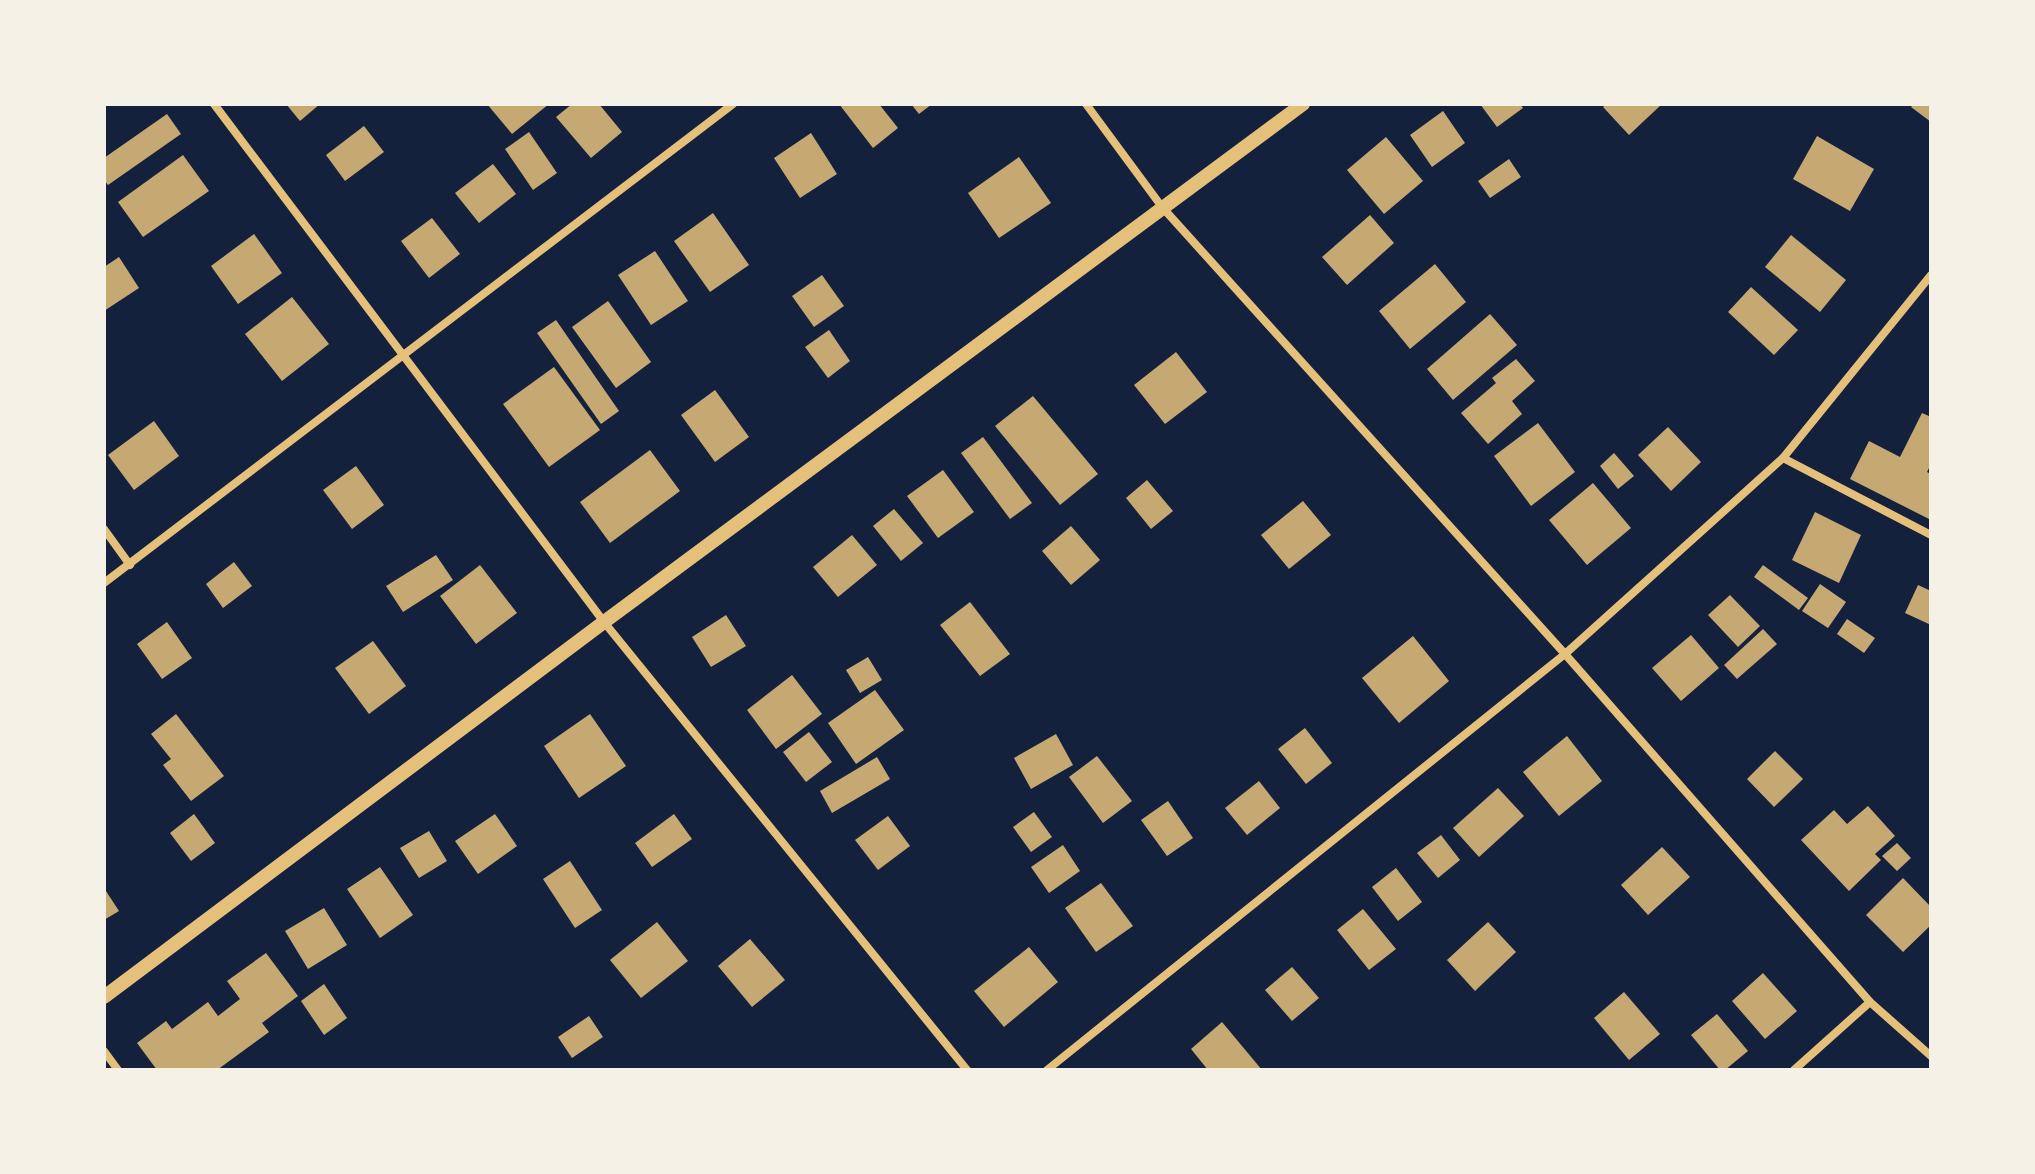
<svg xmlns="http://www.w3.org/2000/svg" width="2035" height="1174" font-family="'Source Serif 4',serif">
<rect width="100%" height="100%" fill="#14213d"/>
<g fill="#c6a872">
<path d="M286,104H320L300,121Z"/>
<path d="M487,104H549L512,134Z"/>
<path d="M572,104H599L622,132L591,158L556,117Z"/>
<path d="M839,104H879L898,128L873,148Z"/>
<path d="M911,104H932L919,114Z"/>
<path d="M1480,104H1520L1523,108L1497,127Z"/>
<path d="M1607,104H1662L1629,135L1603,107Z"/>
<path d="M1914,104H1931V122L1911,107Z"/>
<path d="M1443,111L1465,143L1432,167L1410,135Z"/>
<path d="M167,114L181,134L108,185L104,180V158Z"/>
<path d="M364,126L384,152L345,181L326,155Z"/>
<path d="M529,132L557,173L533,190L505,149Z"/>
<path d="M811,133L837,174L800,198L774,158Z"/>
<path d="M1817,136L1874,169L1850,211L1793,179Z"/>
<path d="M1386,137L1423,181L1384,214L1347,170Z"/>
<path d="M183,155L209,191L143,237L118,202Z"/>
<path d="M1019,157L1051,203L999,238L968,193Z"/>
<path d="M1509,159L1521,177L1490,198L1478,181Z"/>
<path d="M493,164L516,194L479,223L455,193Z"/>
<path d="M713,213L749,265L710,292L674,241Z"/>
<path d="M1370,215L1394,243L1347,285L1322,257Z"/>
<path d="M432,218L460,254L429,278L401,241Z"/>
<path d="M254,234L282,273L238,304L211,266Z"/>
<path d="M1791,235L1846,280L1820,312L1765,267Z"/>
<path d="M655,251L688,301L651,325L618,275Z"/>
<path d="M119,257L139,288L104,311V267Z"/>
<path d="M1435,264L1466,302L1410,349L1379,311Z"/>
<path d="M822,275L844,306L814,327L792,296Z"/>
<path d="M1751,287L1798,330L1774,355L1728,312Z"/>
<path d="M292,297L329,344L282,381L245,334Z"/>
<path d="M608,301L651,362L616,388L572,327Z"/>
<path d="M1490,314L1517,345L1453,400L1427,369Z"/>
<path d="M556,320L619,411L601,424L537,333Z"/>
<path d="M829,330L850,361L828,378L805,347Z"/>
<path d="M1176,352L1207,392L1165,424L1134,385Z"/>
<path d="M1516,359L1535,381L1512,401L1522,414L1488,444L1461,413L1496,383L1492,378Z"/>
<path d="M554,367L600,430L549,467L503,404Z"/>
<path d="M715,390L749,437L715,462L681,415Z"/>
<path d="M1033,396L1098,474L1060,505L995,426Z"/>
<path d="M1922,413L1931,417V464L1927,472L1931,474L1929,519L1850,479L1869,441L1900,457Z"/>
<path d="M154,421L179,456L134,490L108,455Z"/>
<path d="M1538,423L1575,472L1531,506L1494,456Z"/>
<path d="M1668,427L1701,462L1671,491L1638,455Z"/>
<path d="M983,437L1032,503L1010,519L961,453Z"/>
<path d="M650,450L680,491L610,543L580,502Z"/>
<path d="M1614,453L1634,476L1618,489L1600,466Z"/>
<path d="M356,466L384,505L352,529L323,490Z"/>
<path d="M943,470L974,512L938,538L907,496Z"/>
<path d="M1147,480L1173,511L1151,529L1126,498Z"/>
<path d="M1593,483L1631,528L1587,565L1549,520Z"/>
<path d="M1303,501L1331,535L1289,569L1261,535Z"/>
<path d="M894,509L923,543L901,561L873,526Z"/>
<path d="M1815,512L1861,535L1839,583L1792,560Z"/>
<path d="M1071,526L1100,560L1071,585L1042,551Z"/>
<path d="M852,535L877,565L838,597L813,567Z"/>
<path d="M436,555L453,580L403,612L386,586Z"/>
<path d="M234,562L252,586L223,608L206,584Z"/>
<path d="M480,565L517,613L476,644L440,596Z"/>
<path d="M1763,565L1808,598L1799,610L1754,577Z"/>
<path d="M1820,584L1846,602L1828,628L1802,611Z"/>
<path d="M1918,585L1931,591V625L1905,613Z"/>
<path d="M1730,595L1760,626L1738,647L1708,615Z"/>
<path d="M970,602L1010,654L980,676L940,625Z"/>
<path d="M726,615L746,646L711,667L692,637Z"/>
<path d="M1847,619L1875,638L1864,653L1837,634Z"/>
<path d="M167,622L192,658L162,679L137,644Z"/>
<path d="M1763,629L1777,644L1737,679L1724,665Z"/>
<path d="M1691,635L1719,668L1681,701L1652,668Z"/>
<path d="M1413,636L1449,681L1399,723L1362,678Z"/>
<path d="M373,641L406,686L369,714L335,668Z"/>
<path d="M868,657L882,680L860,693L846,670Z"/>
<path d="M792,675L822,714L776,749L747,710Z"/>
<path d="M875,690L904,730L856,764L828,723Z"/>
<path d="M176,714L224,776L191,801L163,765L171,759L151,734Z"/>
<path d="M590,714L626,766L579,798L544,746Z"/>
<path d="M1305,728L1332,763L1306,784L1278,749Z"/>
<path d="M809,732L832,762L806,782L783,752Z"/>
<path d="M1056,734L1073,765L1031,789L1014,758Z"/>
<path d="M1567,736L1602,781L1559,816L1523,772Z"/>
<path d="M1775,751L1803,779L1774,807L1747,779Z"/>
<path d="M1097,756L1132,801L1103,823L1069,777Z"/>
<path d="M877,757L890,779L832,813L820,791Z"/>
<path d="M1259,781L1280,808L1247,835L1225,808Z"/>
<path d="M1498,788L1524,816L1479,857L1453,828Z"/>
<path d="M1168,801L1193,838L1167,856L1141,820Z"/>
<path d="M1868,806L1895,836L1875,854L1881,860L1849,891L1801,840L1834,810L1847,824Z"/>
<path d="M1034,812L1052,837L1031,852L1013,827Z"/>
<path d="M194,814L215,843L191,861L170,833Z"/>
<path d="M495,814L517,846L478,874L455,841Z"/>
<path d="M674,814L692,839L652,867L635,843Z"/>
<path d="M888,816L910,846L878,870L855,840Z"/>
<path d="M429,831L447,861L419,878L400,848Z"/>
<path d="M1441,835L1460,860L1438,878L1417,853Z"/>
<path d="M1897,843L1911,858L1897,871L1882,856Z"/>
<path d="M1063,845L1080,871L1049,893L1031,867Z"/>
<path d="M1662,847L1690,877L1648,915L1621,885Z"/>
<path d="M570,861L602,910L575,928L543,879Z"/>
<path d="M380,867L413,915L380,938L347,889Z"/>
<path d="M1396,868L1422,902L1398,921L1372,887Z"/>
<path d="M1903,878L1931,907V925L1903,952L1866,915Z"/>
<path d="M1101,883L1133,926L1096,952L1065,908Z"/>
<path d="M104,888L119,911L104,920Z"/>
<path d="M324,908L347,945L308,969L285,931Z"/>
<path d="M1363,909L1396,949L1369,970L1337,930Z"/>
<path d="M657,922L688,961L641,998L610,960Z"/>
<path d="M1488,922L1516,952L1475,991L1447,960Z"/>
<path d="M750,939L785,980L752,1007L718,966Z"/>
<path d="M1029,947L1058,982L1004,1027L974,991Z"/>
<path d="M266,953L298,996L262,1023L269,1032L217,1070H157L137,1043L166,1021L172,1029L208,1002L218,1016L240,999L227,981Z"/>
<path d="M1292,967L1319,998L1292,1021L1265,990Z"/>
<path d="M1763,973L1797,1011L1765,1039L1732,1001Z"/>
<path d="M324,984L347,1018L324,1035L301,1001Z"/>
<path d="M1624,992L1660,1034L1629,1060L1594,1018Z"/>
<path d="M1717,1014L1748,1051L1725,1070H1720L1691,1035Z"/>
<path d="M589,1016L603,1037L572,1058L558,1037Z"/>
<path d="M1222,1022L1262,1070H1208L1191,1049Z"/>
</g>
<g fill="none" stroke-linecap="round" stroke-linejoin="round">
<g stroke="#e5c07b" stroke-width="8">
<path d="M214,104L604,622L967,1070"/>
<path d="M1086,104L1162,207L1565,654L1870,1002L1931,1056"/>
<path d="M1783,458L1931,535"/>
<path d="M104,529L130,565"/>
<path d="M104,583L733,104"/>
<path d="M104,1051L118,1070"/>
<path d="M1047,1070L1565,654L1783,458L1931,275"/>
<path d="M1794,1070L1870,1002"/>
</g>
<path stroke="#e5c07b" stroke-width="14" d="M104,997L604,622L1303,104"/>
</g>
<rect width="2035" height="1174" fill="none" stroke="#f6f1e7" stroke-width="212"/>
</svg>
